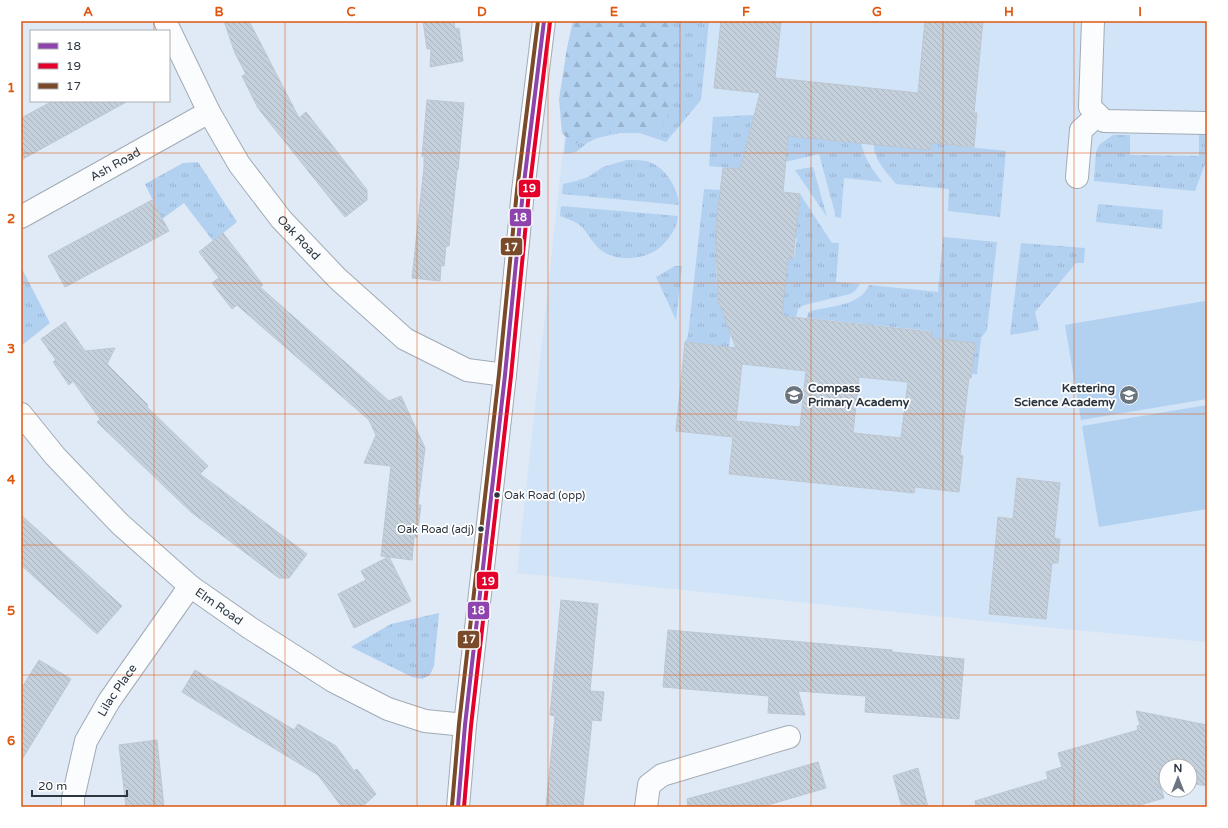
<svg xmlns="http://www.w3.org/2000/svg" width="1228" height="828" font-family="'Varela Round',sans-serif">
<defs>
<pattern id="grass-tufts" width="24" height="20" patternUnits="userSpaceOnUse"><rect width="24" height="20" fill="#b2d0f0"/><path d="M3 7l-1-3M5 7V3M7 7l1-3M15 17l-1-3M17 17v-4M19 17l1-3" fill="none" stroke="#99b3cf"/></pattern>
<pattern id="forest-firs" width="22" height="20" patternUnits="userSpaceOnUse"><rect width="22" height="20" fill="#b2d0f0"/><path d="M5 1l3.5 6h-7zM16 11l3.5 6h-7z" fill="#99b3cf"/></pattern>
<pattern id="building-back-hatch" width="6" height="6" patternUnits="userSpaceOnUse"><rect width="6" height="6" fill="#c4d1dd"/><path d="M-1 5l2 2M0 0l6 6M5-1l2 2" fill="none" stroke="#a9b4bf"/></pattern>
</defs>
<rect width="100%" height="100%" fill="#dfeaf6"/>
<path fill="#d2e4f8" d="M577,21H1207V642L1053,628L517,573Z"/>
<g fill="url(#grass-tufts)">
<path d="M579,21H709L701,100L666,142L640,133H620L597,138L587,143L576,152L564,154Z"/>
<path d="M754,115L740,169L709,166L713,117Z"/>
<path d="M768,134L861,143C865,160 872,169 882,182L844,178L841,218L836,217L819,154L776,164Z"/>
<path d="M1113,135H1130V155L1199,156V135H1206L1205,164L1195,191L1094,181L1096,152L1099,145Z"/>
<path d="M931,143L1006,151L1000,217L948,211L949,189L896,184C887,172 873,160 874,144L930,150Z"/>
<path d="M627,160C634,160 643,160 649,162C666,168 678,188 679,205L562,194L563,184L576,181L588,177L603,167Z"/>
<path d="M198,162L237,222L213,241L184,203L162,219L145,184L183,163Z"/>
<path d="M813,167L827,217L795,170Z"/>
<path d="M704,189L720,190L716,242V273L718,300L731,330L729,347L685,342L688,336Z"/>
<path d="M800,194L832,243H839L836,282L860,284L855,291L850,294L804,305L798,309L796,317L750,312L786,274L788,258L794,259L797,238L790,237L793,211H799Z"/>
<path d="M1098,204L1163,210L1162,229L1096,222Z"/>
<path d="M561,206L678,216C677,220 677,224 675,228C671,236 663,246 655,251C640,260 616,261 602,251C593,244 589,235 582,227C576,221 567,219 560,216Z"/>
<path d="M943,237L997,242L987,330L981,338L977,374H972L975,343L931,338V331L807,318L808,313L811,311C829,306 861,306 869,285L938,292Z"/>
<path d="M1021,243L1085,248L1084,263H1076L1035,312L1039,330L1010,335Z"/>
<path d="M675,266H682L676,320L656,277Z"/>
<path d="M21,267L50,323L21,346Z"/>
<path d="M439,613L434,666L430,675L422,679L412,677L351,647L391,624Z"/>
</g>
<path fill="url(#forest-firs)" d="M573,21H672L673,26V43L667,61L671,73L673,92L668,114L660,131L651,132L630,129L603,134L585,141L573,144L562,133L559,99L567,48Z"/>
<g fill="#b2d0f0">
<path d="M1205,301L1207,312V399L1081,420L1065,325Z"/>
<path d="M1207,405V509L1099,527L1082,426Z"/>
</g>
<g fill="url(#building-back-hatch)" stroke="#bdc6d1" fill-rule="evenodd">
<path d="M224,21H249L299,118L306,112L367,190V200L345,217L258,108L242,76L246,74L235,53Z"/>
<path d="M423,21H454L455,29L459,28L463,61L430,67L431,49H427Z"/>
<path d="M721,21H781L775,78L918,93L925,21H983L974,113H977L974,147L931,143L930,150L788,136L783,192L800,194L793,259L788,258L782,316L932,332L931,338L975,343L971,378L969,377L960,455L963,456L959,492L915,487L914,493L729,474L733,437L676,431L685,342L736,348L718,300L716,242L717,215L723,168L740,169L760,93L714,88ZM742,364L806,371L800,427L736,421ZM859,377L908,382L901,438L853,433Z"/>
<path d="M427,100L464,103L458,170H457L449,246H446L444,266L441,265L440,281L412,278L424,167V154L422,157Z"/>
<path d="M53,101H128L21,160V118Z"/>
<path d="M152,200L169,231L65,287L48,256Z"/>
<path d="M223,233L263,285L260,287L389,401L401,396L425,448L418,505H421L417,537H414L412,560L389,557L411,601L354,628L338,594L366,580L361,571L388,557L381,556L391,466L364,463L376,435L369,420L237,305L232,309L212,283L219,278L199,252Z"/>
<path d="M65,322L85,351L115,348L107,364L148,405L147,407L208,466L200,474L307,554L289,578H279L191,512L97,422L100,419L73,381L69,385L53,362L56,360L41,339Z"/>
<path d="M1017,478L1060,483L1054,538L1060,539L1058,563H1052L1046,619L989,614L998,517L1013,519Z"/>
<path d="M21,515L122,606L97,634L21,565Z"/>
<path d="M561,600L598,604L590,691L604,692L601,721L592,720L583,807H546L555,716L550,715Z"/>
<path d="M668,630L892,650V652L964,659L959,719L865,712L866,696L798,691L805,715L768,713L769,696L663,687Z"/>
<path d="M39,660L71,679L21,761V689Z"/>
<path d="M195,670L294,730L298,724L336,746L354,771L357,769L376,794L362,807H342L318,775L182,692Z"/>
<path d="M1136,711L1207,725V786L1190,783V766H1166V779L1158,777L1164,798L1133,807H976L975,801L1048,779L1046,772L1062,767L1058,753L1138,730L1137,726L1140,725Z"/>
<path d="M157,740L164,807H126L119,745Z"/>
<path d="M818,762L826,788L761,807H688L687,799L746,783Z"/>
<path d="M918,768L928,807H902L893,776Z"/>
</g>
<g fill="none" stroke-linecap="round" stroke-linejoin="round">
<defs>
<g id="minor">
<path id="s1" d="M165,21L209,112L239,164L281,219L337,278L405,339L467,370L505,375"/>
<path d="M1093,21L1090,107L1104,121L1207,123"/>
<path d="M1077,177L1081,130L1098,115"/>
<path id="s2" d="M21,217L209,112"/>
<path id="s3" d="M21,414L55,456L120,524L190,586L250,628L333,681L388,709L425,721L465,725"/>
<path id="s4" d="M73,807V798L86,741L109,701L190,586"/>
<path d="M646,807L649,785L662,775L789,737"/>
</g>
<path id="major" d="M458,807L465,725L505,375L523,191L544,21"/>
</defs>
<use href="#minor" stroke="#a2abb5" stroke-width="24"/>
<use href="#major" stroke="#a2abb5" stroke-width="24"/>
<use href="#minor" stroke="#fafcfe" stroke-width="22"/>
<use href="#major" stroke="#fafcfe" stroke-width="22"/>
<defs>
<path id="bus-1" d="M458,807L465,725L505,375L523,191L544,21"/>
<path id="bus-2" d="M464,807L471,726L511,376L529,192L550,22"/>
<path id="bus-3" d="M452,806L459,724L499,374L517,190L538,21"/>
</defs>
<use href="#bus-1" stroke="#fff" stroke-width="7"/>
<use href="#bus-2" stroke="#fff" stroke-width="7"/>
<use href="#bus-3" stroke="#fff" stroke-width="7"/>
<use href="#bus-1" stroke="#8e44ad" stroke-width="4"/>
<use href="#bus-2" stroke="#e4002b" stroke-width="4"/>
<use href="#bus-3" stroke="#7a4b2a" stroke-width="4"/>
</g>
<path fill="none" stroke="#df570f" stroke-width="1" stroke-opacity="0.55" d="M154,21V31M285,21V807M417,21V807M548,21V807M680,21V807M811,21V807M943,21V807M1074,21V807M154,101V807M21,153H1207M21,283H1207M21,414H1207M21,545H1207M21,675H1207"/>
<defs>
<symbol id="school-disc" viewBox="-11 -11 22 22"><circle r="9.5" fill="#6b7580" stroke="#fff"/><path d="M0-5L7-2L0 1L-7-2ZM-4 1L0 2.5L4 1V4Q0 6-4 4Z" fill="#fff"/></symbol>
</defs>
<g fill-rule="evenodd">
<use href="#school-disc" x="783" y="384" width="22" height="22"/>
<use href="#school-disc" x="1118" y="384" width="22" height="22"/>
</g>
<g fill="#2c3640" stroke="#fff" stroke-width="1.5">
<circle cx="497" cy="495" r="3.5"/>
<circle cx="481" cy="529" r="3.5"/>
</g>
<g text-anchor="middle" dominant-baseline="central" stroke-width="3.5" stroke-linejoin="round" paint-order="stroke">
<g font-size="11" fill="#2c3640" stroke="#fff" text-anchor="start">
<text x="504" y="495">Oak Road (opp)</text>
<text x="474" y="529" text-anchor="end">Oak Road (adj)</text>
</g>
<g font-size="12" fill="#2c3640" stroke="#fff">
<text stroke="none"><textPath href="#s2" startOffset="108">Ash Road</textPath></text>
<text stroke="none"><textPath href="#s1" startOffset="256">Oak Road</textPath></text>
<text stroke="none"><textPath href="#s3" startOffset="277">Elm Road</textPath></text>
<text stroke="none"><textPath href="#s4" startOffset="127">Lilac Place</textPath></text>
</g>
<g font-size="12" font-weight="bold" fill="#2c3640" stroke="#fff" text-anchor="start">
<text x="808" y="388">Compass<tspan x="808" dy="14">Primary Academy</tspan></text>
<text x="1115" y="388" text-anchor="end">Kettering<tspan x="1115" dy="14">Science Academy</tspan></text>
</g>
</g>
<g stroke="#fff" stroke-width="1.5">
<rect x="518" y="179" width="23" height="19" rx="4" fill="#e4002b"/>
<rect x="509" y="208" width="23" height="19" rx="4" fill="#8e44ad"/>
<rect x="500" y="237" width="23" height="19" rx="4" fill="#7a4b2a"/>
<rect x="476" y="571" width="23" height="19" rx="4" fill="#e4002b"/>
<rect x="467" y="601" width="23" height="19" rx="4" fill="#8e44ad"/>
<rect x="457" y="630" width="23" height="19" rx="4" fill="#7a4b2a"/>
</g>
<g font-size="11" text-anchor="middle" font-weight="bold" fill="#fff">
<text x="529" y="192">19</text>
<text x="520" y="221">18</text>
<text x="511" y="251">17</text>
<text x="488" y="585">19</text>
<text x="478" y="614">18</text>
<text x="469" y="643">17</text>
</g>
<rect width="1228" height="828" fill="none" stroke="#ffffff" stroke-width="44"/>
<rect x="30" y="30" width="140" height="72" fill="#ffffff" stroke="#abafb3"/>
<rect x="38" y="43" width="20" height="6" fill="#8e44ad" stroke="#abafb3"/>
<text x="66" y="50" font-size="12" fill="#2c3640">18</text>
<rect x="38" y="63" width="20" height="6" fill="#e4002b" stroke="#abafb3"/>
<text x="66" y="70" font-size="12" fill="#2c3640">19</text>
<rect x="38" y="83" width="20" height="6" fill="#7a4b2a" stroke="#abafb3"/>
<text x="66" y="90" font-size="12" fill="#2c3640">17</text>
<g transform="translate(1178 778)"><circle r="19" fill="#ffffff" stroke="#abafb3"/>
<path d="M0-3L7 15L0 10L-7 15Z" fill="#6b7580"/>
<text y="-6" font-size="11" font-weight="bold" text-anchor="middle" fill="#2c3640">N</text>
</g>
<path d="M32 790v6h95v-6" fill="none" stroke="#2c3640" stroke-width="2"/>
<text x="38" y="790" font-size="12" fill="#2c3640" stroke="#ffffff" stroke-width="3" paint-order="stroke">20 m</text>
<rect x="22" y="22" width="1184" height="784" fill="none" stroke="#df570f" stroke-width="1.5"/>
<g font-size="13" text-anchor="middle" font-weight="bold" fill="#df570f">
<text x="88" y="16">A</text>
<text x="219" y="16">B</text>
<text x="351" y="16">C</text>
<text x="482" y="16">D</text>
<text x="614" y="16">E</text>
<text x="746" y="16">F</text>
<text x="877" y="16">G</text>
<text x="1009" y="16">H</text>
<text x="1140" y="16">I</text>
<text x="11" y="92">1</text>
<text x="11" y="223">2</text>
<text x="11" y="353">3</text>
<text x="11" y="484">4</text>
<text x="11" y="615">5</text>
<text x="11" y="745">6</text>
</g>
</svg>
